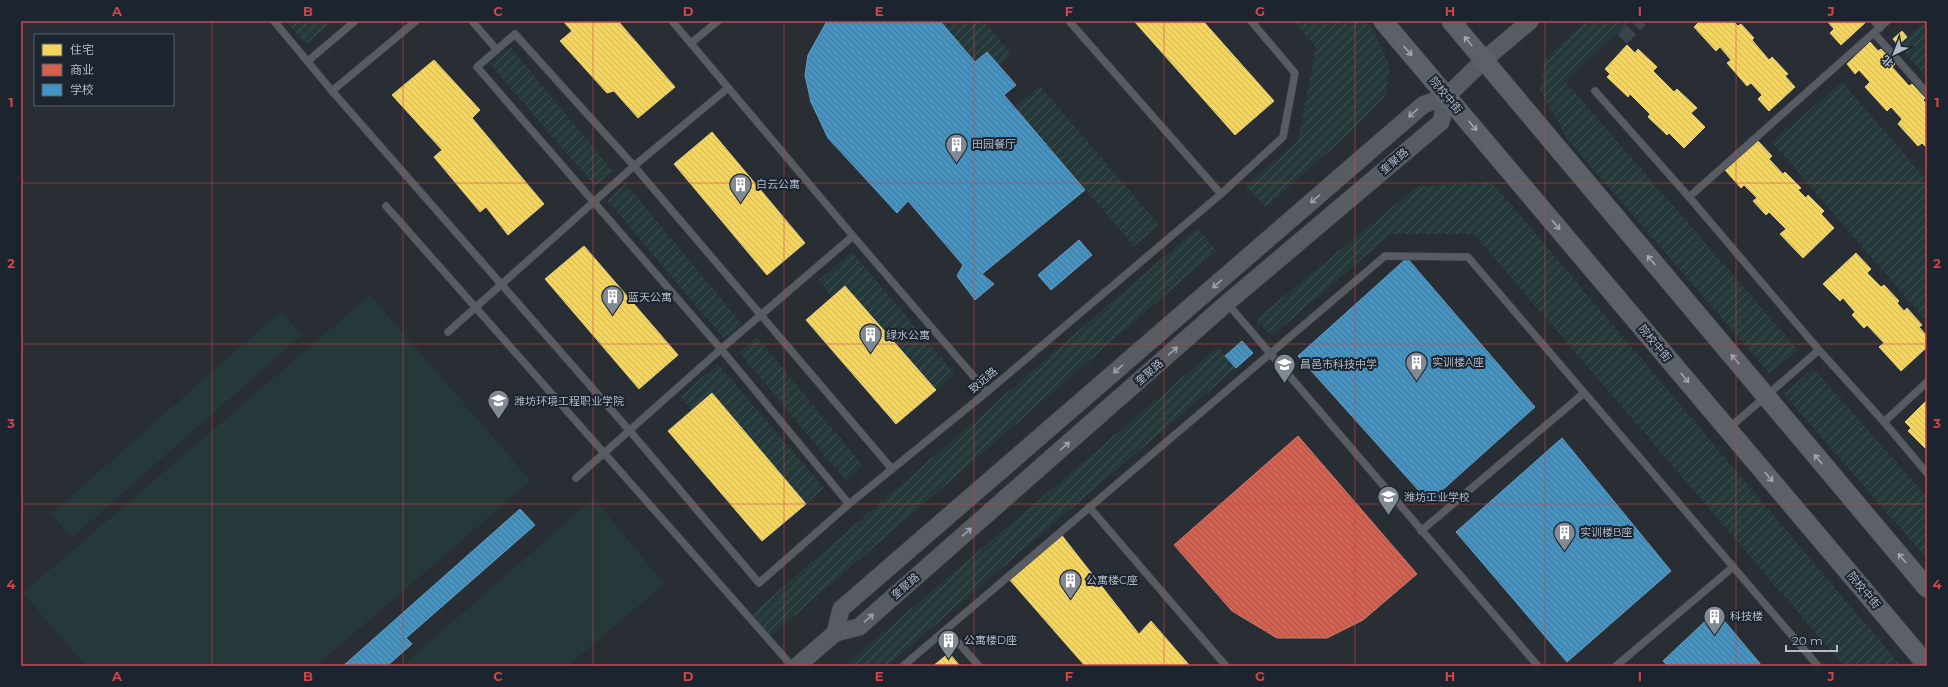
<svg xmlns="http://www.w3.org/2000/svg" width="1948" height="687" font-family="Montserrat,'Noto Sans SC',sans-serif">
<defs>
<pattern id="garden-furrows" width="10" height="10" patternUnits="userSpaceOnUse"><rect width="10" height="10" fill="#25383a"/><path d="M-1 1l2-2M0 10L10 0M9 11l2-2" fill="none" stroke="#425355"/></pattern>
<pattern id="homes-back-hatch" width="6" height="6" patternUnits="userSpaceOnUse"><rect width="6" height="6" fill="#f6d55c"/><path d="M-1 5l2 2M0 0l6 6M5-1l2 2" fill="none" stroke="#cfb655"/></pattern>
<pattern id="shops-back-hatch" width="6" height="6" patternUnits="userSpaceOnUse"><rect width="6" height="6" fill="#d6604d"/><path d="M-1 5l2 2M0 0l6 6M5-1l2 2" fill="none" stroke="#a65448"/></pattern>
<pattern id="schools-back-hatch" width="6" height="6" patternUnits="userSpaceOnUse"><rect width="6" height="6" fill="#4393c3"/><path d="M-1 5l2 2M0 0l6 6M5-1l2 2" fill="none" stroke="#3f789a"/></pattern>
</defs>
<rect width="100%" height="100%" fill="#282e34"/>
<g fill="url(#garden-furrows)">
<path d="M286,21H333L306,44Z"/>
<path d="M940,21H983L1012,55L999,66L987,52L975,62Z"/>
<path d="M1293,21H1366L1373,29L1390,67L1386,94L1362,122L1266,207L1245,186L1298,141L1316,47Z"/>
<path d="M1587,21H1630L1565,81L1798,350L1770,374L1568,140L1540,90L1545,59Z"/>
<path d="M1925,21H1927V78L1898,45Z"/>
<path d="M510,47L613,171L595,186L490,64Z"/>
<path d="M1842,82L1927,180V322L1772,142Z"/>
<path d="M1040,86L1159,225L1134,246L1014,107Z"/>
<path d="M1492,182L1901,666H1844L1474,234H1391L1272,336L1256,319L1418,186Z"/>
<path d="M626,184L742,324L724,339L607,200Z"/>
<path d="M1197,228L1216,251L771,636L752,614Z"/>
<path d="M852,252L955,374L936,390L845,286L832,297L819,280Z"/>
<path d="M757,337L863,466L846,481L739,352Z"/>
<path d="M1218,347L1236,368L887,666H844Z"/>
<path d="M718,364L824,488L806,504L712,393L692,410L680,397Z"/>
<path d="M1813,368L1927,497V559L1784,394Z"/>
</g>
<g fill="#25383a">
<path d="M370,295L531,481L316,666H86L23,593Z"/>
<path d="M281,311L302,335L72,538L51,514Z"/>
<path d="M594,498L664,584L568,666H402Z"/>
</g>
<g fill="url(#homes-back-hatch)" stroke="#e1cd7c">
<path d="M563,21H618L675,87L638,118L614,91L607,93L560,41L572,31Z"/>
<path d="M1134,21H1203L1274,101L1235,135Z"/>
<path d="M1698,21H1733L1738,26L1741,24L1754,38L1752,40L1769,60L1772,57L1788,74L1785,76L1795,87L1769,111L1758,99L1762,95L1751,83L1747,86L1727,63L1731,60L1720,47L1716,51L1694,27L1699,22Z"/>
<path d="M1827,21H1867L1841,45L1830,33L1834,29Z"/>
<path d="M1902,31L1907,37L1898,45L1893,39Z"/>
<path d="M1870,42L1878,51L1881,49L1895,64L1892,67L1909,86L1912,84L1925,98L1923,100L1927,105V148L1922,143L1918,146L1898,124L1902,119L1891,107L1887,111L1865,87L1870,82L1859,70L1855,74L1847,64Z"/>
<path d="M1627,45L1635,53L1638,49L1657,67L1653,71L1674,92L1677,89L1697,108L1691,113L1705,127L1684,148L1669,133L1667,135L1648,117L1650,114L1630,94L1628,97L1607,77L1610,74L1605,69Z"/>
<path d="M434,60L480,110L472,118L544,204L508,235L486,207L480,212L434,157L442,150L392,95Z"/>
<path d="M712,132L805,243L767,275L674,164Z"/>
<path d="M1757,140L1772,156L1769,159L1783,174L1785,172L1801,188L1798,190L1806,198L1808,195L1824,211L1821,214L1834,228L1803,258L1780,234L1786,229L1769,212L1766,215L1753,201L1757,198L1744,185L1741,188L1725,170Z"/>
<path d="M584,246L678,355L639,389L545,279Z"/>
<path d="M1856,253L1871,269L1867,273L1881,287L1884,285L1899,301L1897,303L1904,311L1907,308L1922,325L1919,327L1927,336V347L1901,371L1879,347L1884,343L1867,325L1864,328L1852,315L1855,312L1843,298L1840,301L1823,284Z"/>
<path d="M845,286L936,390L896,424L806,320Z"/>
<path d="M712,393L806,504L762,541L668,431Z"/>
<path d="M1927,400V450L1908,431L1911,428L1905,422Z"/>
<path d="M1060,533L1139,634L1151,621L1190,666H1085L1009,579Z"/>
<path d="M949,653L960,666H933Z"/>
</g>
<path fill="url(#shops-back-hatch)" stroke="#cb7b71" d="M1298,436L1417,574L1363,620L1327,638H1277L1232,611L1174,545Z"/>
<g fill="url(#schools-back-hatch)" stroke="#649fc4">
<path d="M827,21H940L975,62L987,52L1016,85L1004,95L1085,190L982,274L994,284L975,300L957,276L963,265L908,201L897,213L828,138L811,102L805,75L808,55Z"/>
<path d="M1079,240L1092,255L1051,290L1038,275Z"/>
<path d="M1407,258L1535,407L1429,502L1298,356Z"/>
<path d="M1242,341L1253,353L1236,368L1225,356Z"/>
<path d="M1562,438L1671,571L1567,662L1456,532Z"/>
<path d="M520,509L535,525L406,638L412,644L387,666H343Z"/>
<path d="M1716,611L1762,666H1668L1663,661Z"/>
</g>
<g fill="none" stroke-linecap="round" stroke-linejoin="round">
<path stroke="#3d434a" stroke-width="13" stroke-dasharray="13 6" stroke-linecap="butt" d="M1622,39L1641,21"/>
<defs>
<g id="service">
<path d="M274,21L332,91L629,430L759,583L849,504L987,392L1221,194L1283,137L1295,73L1251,21"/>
<path d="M472,21L497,50"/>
<path d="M672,21L853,236L987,392"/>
<path d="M1069,21L1221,194"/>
<path d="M1874,21L1880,28"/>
<path d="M1874,33L1927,93"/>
<path d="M691,43L718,21"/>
<path d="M308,61L355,21"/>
<path d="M332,91L416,21"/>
<path d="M1595,91L1689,197L1819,350"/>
<path d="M1689,197L1887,21"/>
<path d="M386,206L792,666"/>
<path d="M1227,303L1538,666"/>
<path d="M448,332L634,166L728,88"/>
<path d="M1884,422L1927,473"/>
<path d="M1728,429L1819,350L1884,422L1927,382"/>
<path d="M576,478L721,349L853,236"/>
<path d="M849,504L721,349L477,67L515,34L634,166L892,469"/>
<path d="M1089,507L1226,666"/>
<path d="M1421,531L1584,393"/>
<path d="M947,630L979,666"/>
<path d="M903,666L1385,256L1468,257L1818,666"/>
<path d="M1616,666L1733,567"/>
</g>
<g id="tertiary">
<path d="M835,633L841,609L1423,105L1447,96L1484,60L1530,21"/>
<path d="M797,666L835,633L859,627L1227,303L1441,122L1447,96"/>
</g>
<g id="secondary">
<path d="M1383,21L1927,665"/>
<path d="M1451,21L1927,588"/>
</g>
</defs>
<use href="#service" stroke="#464a4f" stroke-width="8"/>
<use href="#tertiary" stroke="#464a4f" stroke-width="18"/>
<use href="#secondary" stroke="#464a4f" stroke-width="20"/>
<use href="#service" stroke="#575c63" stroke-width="7"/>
<use href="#tertiary" stroke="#575c63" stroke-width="17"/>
<use href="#secondary" stroke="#5c6068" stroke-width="19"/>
</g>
<defs><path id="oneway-shaft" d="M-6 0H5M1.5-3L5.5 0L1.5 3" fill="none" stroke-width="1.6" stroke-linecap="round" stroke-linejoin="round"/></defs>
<g stroke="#a0a8b3">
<use href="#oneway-shaft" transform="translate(1468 41) rotate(-130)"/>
<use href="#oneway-shaft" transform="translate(1408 51) rotate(49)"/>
<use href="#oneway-shaft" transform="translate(1473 126) rotate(50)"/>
<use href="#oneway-shaft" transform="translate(1556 225) rotate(50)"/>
<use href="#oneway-shaft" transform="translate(1651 260) rotate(-130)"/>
<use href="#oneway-shaft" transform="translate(1735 359) rotate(-130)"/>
<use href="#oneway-shaft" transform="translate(1685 378) rotate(50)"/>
<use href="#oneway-shaft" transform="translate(1818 459) rotate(-130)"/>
<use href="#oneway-shaft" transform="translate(1769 477) rotate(50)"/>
<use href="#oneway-shaft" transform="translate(1902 558) rotate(-130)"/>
</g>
<g stroke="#9aa2ad">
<use href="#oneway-shaft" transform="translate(1413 113) rotate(139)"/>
<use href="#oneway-shaft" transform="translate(1315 199) rotate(139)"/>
<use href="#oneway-shaft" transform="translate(1217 284) rotate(139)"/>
<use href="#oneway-shaft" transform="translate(1173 351) rotate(-41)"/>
<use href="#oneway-shaft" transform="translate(1118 369) rotate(139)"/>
<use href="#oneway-shaft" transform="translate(1065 446) rotate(-41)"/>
<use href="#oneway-shaft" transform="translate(967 532) rotate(-41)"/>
<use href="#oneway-shaft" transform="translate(869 618) rotate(-41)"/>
</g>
<path fill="none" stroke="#cf4548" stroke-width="1" stroke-opacity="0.55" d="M212,21V666M403,21V666M593,21V666M784,21V666M974,21V666M1164,21V666M1355,21V666M1545,21V666M1736,21V666M21,183H1927M21,344H1927M21,504H1927"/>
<defs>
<symbol id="building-pin" viewBox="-11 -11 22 30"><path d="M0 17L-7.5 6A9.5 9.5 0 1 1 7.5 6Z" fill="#818993" stroke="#1b242f"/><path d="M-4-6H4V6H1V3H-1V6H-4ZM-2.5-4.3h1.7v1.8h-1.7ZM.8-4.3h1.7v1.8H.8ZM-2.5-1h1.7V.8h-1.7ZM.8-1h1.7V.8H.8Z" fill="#fff"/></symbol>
<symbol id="school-pin" viewBox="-11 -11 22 30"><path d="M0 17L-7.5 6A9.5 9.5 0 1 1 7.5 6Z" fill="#818993" stroke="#1b242f"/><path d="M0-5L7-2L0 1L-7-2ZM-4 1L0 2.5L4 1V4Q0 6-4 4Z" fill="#fff"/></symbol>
<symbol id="university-pin" viewBox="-11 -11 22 30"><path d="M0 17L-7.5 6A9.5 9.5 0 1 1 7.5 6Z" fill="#818993" stroke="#1b242f"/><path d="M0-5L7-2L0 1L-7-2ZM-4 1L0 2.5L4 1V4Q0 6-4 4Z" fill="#fff"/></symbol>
</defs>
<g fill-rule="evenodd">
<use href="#building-pin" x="944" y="132" width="25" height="34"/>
<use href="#building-pin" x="728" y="172" width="25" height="34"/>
<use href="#building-pin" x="600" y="284" width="25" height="34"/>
<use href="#building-pin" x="858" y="322" width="25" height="34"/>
<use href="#building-pin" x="1404" y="350" width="25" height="34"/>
<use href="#school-pin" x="1272" y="352" width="25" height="34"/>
<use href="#university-pin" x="486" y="388" width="25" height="34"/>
<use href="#school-pin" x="1376" y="484" width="25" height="34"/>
<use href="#building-pin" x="1552" y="520" width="25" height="34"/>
<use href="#building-pin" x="1058" y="568" width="25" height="34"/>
<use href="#building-pin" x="1702" y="604" width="25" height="34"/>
<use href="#building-pin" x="936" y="628" width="25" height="34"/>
</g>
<g text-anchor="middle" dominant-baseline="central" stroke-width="4" stroke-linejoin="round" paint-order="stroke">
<g font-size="11" fill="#b1bac6" stroke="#1b242f">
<text transform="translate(1446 95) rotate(50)">院校中街</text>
<text transform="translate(1394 161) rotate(-40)">奎聚路</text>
<text transform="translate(1655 343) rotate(50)">院校中街</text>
<text transform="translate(1149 372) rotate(-41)">奎聚路</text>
<text transform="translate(983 380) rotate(-40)">致远路</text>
<text transform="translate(905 586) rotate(-41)">奎聚路</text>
<text transform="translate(1864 590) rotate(50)">院校中街</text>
</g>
<g font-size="11" fill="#b1bac6" stroke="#1b242f" text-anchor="start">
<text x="972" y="144">田园餐厅</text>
<text x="756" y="184">白云公寓</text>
<text x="628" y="297">蓝天公寓</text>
<text x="886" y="335">绿水公寓</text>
<text x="1432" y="362">实训楼A座</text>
<text x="1300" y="364">昌邑市科技中学</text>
<text x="514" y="401">潍坊环境工程职业学院</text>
<text x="1404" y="497">潍坊工业学校</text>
<text x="1580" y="532">实训楼B座</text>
<text x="1086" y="580">公寓楼C座</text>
<text x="1730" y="616">科技楼</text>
<text x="964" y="640">公寓楼D座</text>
</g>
</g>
<rect width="1948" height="687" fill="none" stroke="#1b242f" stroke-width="44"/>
<rect x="34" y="34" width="140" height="72" fill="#1b242f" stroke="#57606b"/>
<rect x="42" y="44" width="20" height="12" fill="#f6d55c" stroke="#57606b"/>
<text x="70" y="54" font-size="12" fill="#b1bac6">住宅</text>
<rect x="42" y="64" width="20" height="12" fill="#d6604d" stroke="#57606b"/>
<text x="70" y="74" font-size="12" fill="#b1bac6">商业</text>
<rect x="42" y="84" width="20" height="12" fill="#4393c3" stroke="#57606b"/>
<text x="70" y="94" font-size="12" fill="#b1bac6">学校</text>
<g transform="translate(1894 54) rotate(223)" stroke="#1b242f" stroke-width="3" paint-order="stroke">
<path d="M0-3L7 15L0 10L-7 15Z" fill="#b1bac6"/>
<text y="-6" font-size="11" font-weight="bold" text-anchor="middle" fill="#b1bac6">北</text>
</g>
<path d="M1786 645v6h51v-6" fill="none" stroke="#b1bac6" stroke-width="2"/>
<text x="1792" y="645" font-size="12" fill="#b1bac6" stroke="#1b242f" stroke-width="3" paint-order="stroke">20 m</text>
<rect x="22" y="22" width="1904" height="643" fill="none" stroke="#cf4548" stroke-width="1.5"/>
<g font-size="13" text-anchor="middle" font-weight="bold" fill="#cf4548">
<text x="117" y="16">A</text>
<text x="308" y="16">B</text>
<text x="498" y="16">C</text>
<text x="688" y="16">D</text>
<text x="879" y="16">E</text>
<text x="1069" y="16">F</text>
<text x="1260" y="16">G</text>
<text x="1450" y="16">H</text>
<text x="1640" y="16">I</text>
<text x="1831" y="16">J</text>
<text x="11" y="107">1</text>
<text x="1937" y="107">1</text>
<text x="11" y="268">2</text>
<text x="1937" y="268">2</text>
<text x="11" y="428">3</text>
<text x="1937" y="428">3</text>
<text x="11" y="589">4</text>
<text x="1937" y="589">4</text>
<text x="117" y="681">A</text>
<text x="308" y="681">B</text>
<text x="498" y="681">C</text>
<text x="688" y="681">D</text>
<text x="879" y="681">E</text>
<text x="1069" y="681">F</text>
<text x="1260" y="681">G</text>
<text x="1450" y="681">H</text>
<text x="1640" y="681">I</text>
<text x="1831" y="681">J</text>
</g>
</svg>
